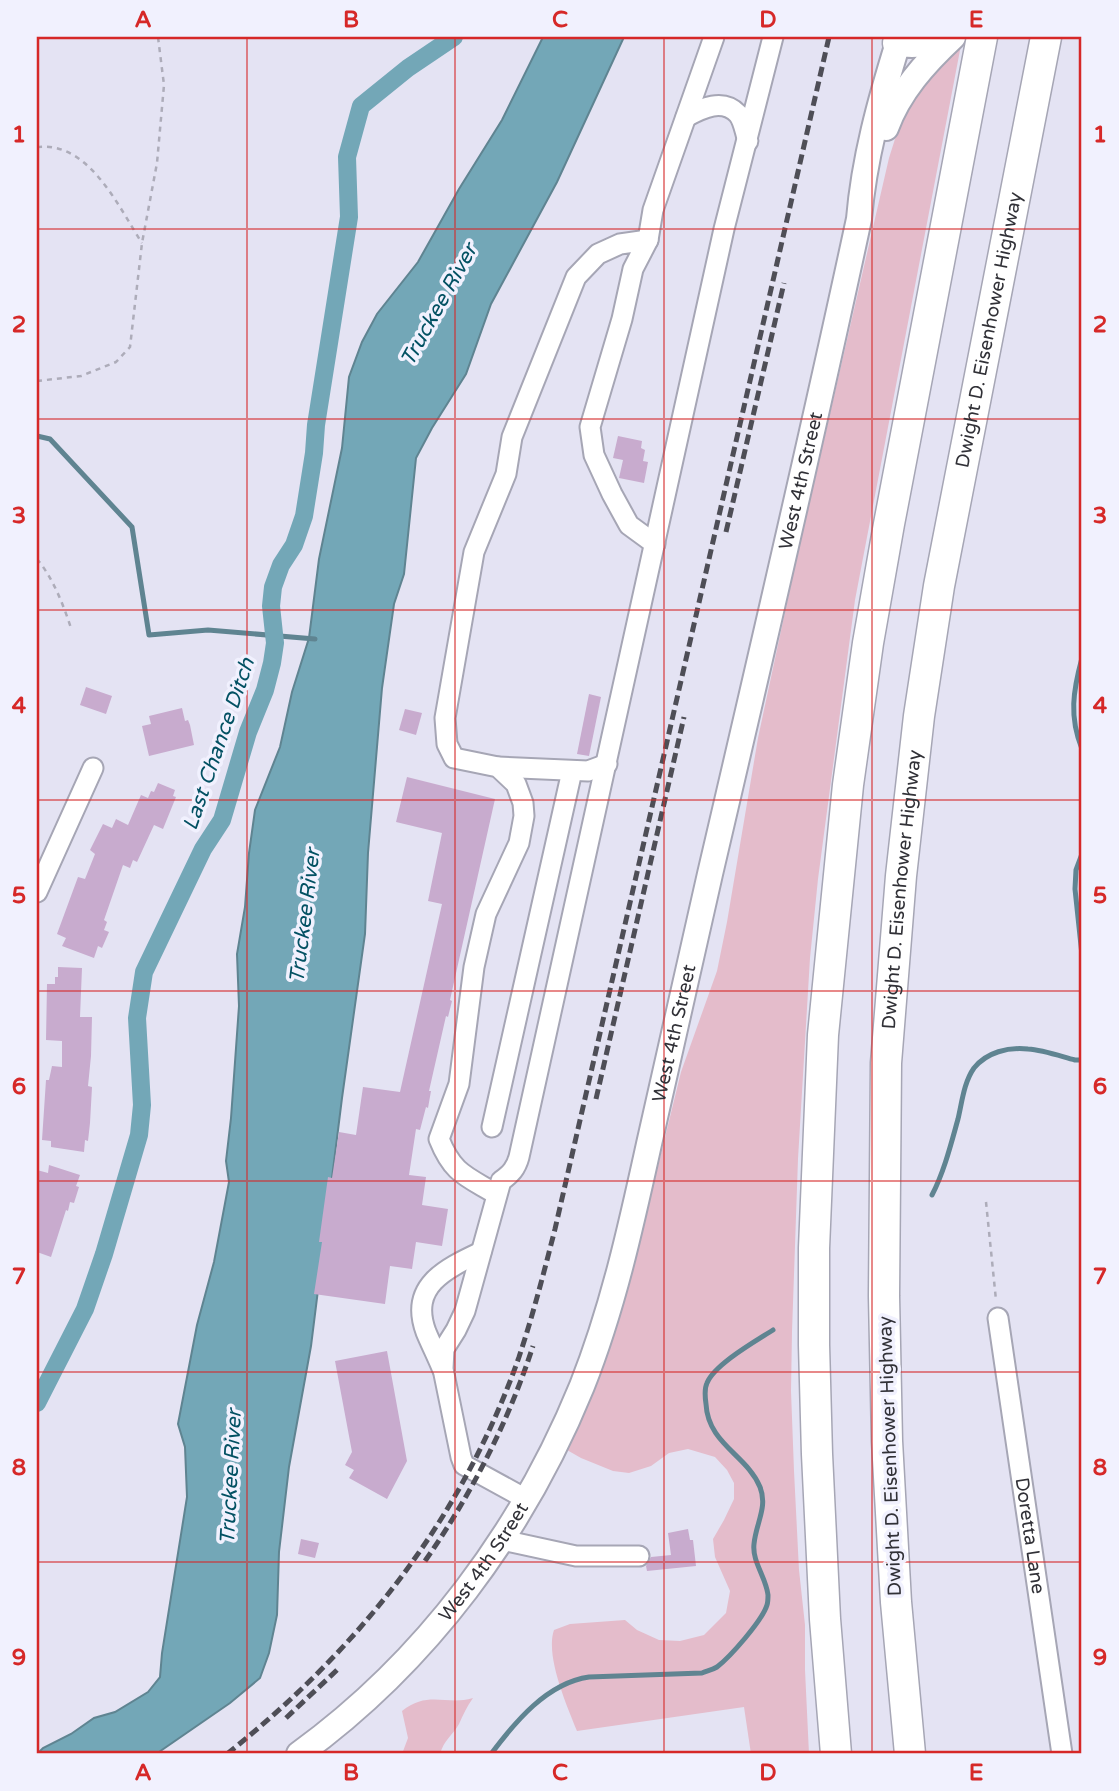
<svg xmlns="http://www.w3.org/2000/svg" width="1119" height="1791" font-family="'Varela Round',sans-serif">
<rect width="100%" height="100%" fill="#e4e3f3"/>
<g fill="#e4bccb">
<path d="M961,45L855,600L818,879L810,958L798,1159L792,1332L791,1391L794,1471L799,1570L805,1625V1670L809,1754H751L744,1707L577,1731C567,1706 545,1656 554,1630L570,1624L625,1620L637,1630L659,1640L680,1641L704,1635L726,1613L730,1591L715,1557L713,1539L724,1520L734,1499V1483L727,1470L715,1457L688,1449L669,1453L651,1466L629,1473L613,1471L581,1458L567,1450L595,1387L607,1356L636,1256L681,1072L717,971L727,922L758,738L796,561L889,158L901,120L924,82Z"/>
<path d="M473,1698C467,1706 463,1715 459,1724C452,1736 444,1740 440,1754H402L408,1738L402,1711C428,1690 447,1706 473,1698Z"/>
</g>
<path fill="#73a7b7" stroke="#5f8491" stroke-width="2" d="M543,37H624L557,182L491,304L466,374L432,428L416,458L404,574L394,604L382,688L368,853L365,934L342,1098L311,1346L289,1467L279,1552L277,1615L269,1653L260,1678L230,1703L156,1754H37L43,1748L71,1734L94,1718L115,1712L148,1692L160,1677L162,1653L187,1497L185,1447L178,1424L197,1325L214,1262L229,1182L226,1161L231,1118L239,1006L237,954L245,907L249,853L255,810L280,747L292,692L309,638L319,559L342,448L349,377L362,342L377,314L418,262L459,189L502,120Z"/>
<g fill="none" stroke-linecap="round" stroke-linejoin="round">
<g stroke="#5f8491" stroke-width="5">
<path d="M37,436L50,439L132,527L149,635L208,630L315,639"/>
<path d="M1082,658C1073,691 1069,717 1082,749"/>
<path d="M1082,854L1076,870L1075,889L1082,955"/>
<path d="M932,1195C944,1172 951,1144 958,1119C962,1102 964,1082 974,1068C987,1052 1008,1047 1028,1049C1043,1050 1060,1056 1075,1060H1082"/>
<path d="M491,1754C515,1722 547,1683 589,1677L702,1673C707,1671 712,1670 717,1667C730,1657 762,1621 767,1605C768,1602 768,1597 768,1595C766,1577 752,1562 754,1544C756,1523 768,1507 760,1487C747,1455 708,1444 706,1404C705,1397 704,1389 707,1383C715,1364 756,1341 773,1330"/>
</g>
<path stroke="#73a7b7" stroke-width="18" d="M37,1403L85,1309L104,1254L139,1135L142,1105L137,1018L144,972L203,849L222,820L248,732L265,690L272,663L275,643L271,606L273,587L281,565L294,545L304,516L314,453L316,425L349,217L347,157L361,106L408,68L454,37"/>
</g>
<g fill="#c8abce">
<path d="M618,436L642,441L641,448L645,450L643,461L648,462L644,483L619,478L623,460L613,458Z"/>
<path d="M86,687L112,696L106,714L80,705Z"/>
<path d="M589,694L601,697L589,756L577,754Z"/>
<path d="M182,708L185,721L188,720L190,725L194,745L149,756L142,726L151,724L149,716Z"/>
<path d="M405,709L422,713L416,735L399,730Z"/>
<path d="M407,777L495,799L450,1000L452,1001L448,1017L446,1016L429,1091H431L428,1108L426,1107L420,1130L416,1129L409,1175L426,1177L422,1205L448,1209L442,1246L416,1242L412,1269L390,1266L385,1304L314,1294L322,1242H319L328,1177L332,1178L339,1132L356,1135L363,1087L400,1092L442,904L428,901L442,833L396,822Z"/>
<path d="M158,783L175,790L173,796L176,797L163,829L154,825L137,862L133,860L130,868L123,865L104,920L107,922L104,930L109,932L102,948L98,946L94,958L62,946L66,938L57,934L78,877L85,879L95,854L90,850L103,824L112,828L116,819L128,825L141,795L148,798L151,791L154,792Z"/>
<path d="M58,967L82,968L80,1017H92L91,1056L88,1086L92,1087L90,1123L88,1141L85,1140L84,1152L51,1147V1141L42,1140L46,1080H49L52,1066L62,1067V1041L46,1040L47,984H55V977H58Z"/>
<path d="M49,1165L80,1175L76,1186L79,1187L74,1203L70,1202L68,1211L66,1210L51,1257L37,1252V1170L48,1173Z"/>
<path d="M387,1351L407,1461L387,1499L349,1478L354,1470L345,1465L352,1452L335,1361Z"/>
<path d="M688,1529L690,1540H693L696,1566L647,1571L646,1566L651,1557L671,1555L668,1533Z"/>
<path d="M301,1539L319,1543L315,1558L298,1554Z"/>
</g>
<g fill="none" stroke-linecap="round" stroke-linejoin="round">
<defs>
<g id="minor">
<path d="M686,117C702,108 723,98 738,114C744,121 745,133 748,141"/>
<path d="M648,240L653,210L714,37"/>
<path d="M498,767L588,771L607,764"/>
<path d="M37,892L93,768"/>
<path d="M492,1127L572,771"/>
<path d="M496,1194C466,1176 453,1174 439,1139L459,1084L474,967L486,914L519,843L524,816L523,803L516,784L498,767L454,758L447,744L445,718L474,552L506,474L512,437L576,277L598,254L620,244L648,240L633,269L622,319L590,427L594,455L612,494L629,525L655,544"/>
<path id="s1" d="M998,1318L1062,1754"/>
<path d="M442,1368C437,1356 431,1344 426,1332C409,1286 445,1269 481,1252"/>
<path d="M526,1499L464,1465L461,1457L443,1369L444,1349L456,1330L465,1311L501,1181C511,1174 516,1168 519,1157L724,229L773,37"/>
<path d="M502,1540L576,1556H639"/>
</g>
<g id="major">
<path d="M886,128C899,92 925,63 953,37"/>
<path id="s2" d="M299,1754C426,1662 523,1531 582,1386C613,1308 631,1226 649,1144C670,1054 690,964 710,874C761,656 812,438 859,219C864,159 880,101 898,43C915,48 928,43 944,37"/>
</g>
<g id="highway">
<path d="M898,43L900,37"/>
<path d="M836,1754L825,1619L817,1454L814,1345V1248L823,1035L848,785L868,643L889,524L982,37"/>
<path id="s3" d="M910,1754L896,1602L887,1441L884,1296L886,1063L901,876L919,716L939,586L1046,37"/>
</g>
</defs>
<use href="#minor" stroke="#a6a6b5" stroke-width="23"/>
<use href="#major" stroke="#a6a6b5" stroke-width="28"/>
<use href="#highway" stroke="#a6a6b5" stroke-width="33"/>
<g stroke="#adacb9" stroke-width="2.5" stroke-dasharray="5 5" stroke-linecap="butt">
<path d="M37,147C89,141 118,206 142,243"/>
<path d="M37,381L81,376L116,362L130,347L142,243L157,163L164,85L158,37"/>
<path d="M37,559C53,578 63,604 71,628"/>
<path d="M986,1202L996,1300"/>
</g>
<use href="#minor" stroke="#fff" stroke-width="19"/>
<use href="#major" stroke="#fff" stroke-width="24"/>
<use href="#highway" stroke="#fff" stroke-width="30"/>
<g stroke="#4e4e56" stroke-width="5" stroke-dasharray="10 5" stroke-linecap="butt">
<path d="M726,532L784,283"/>
<path d="M596,1099L684,717"/>
<path d="M425,1561C471,1495 508,1423 533,1346"/>
<path d="M286,1718L337,1670"/>
<path d="M227,1754C361,1647 462,1519 519,1357C533,1315 544,1272 555,1229L829,37"/>
</g>
</g>
<path fill="none" stroke="#d62828" stroke-width="2" stroke-opacity="0.55" d="M247,37V1754M455,37V1754M664,37V1754M872,37V1754M37,229H1082M37,419H1082M37,610H1082M37,800H1082M37,991H1082M37,1181H1082M37,1372H1082M37,1562H1082"/>
<g text-anchor="middle" dominant-baseline="central" stroke-width="7" stroke-linejoin="round" paint-order="stroke">
<g font-size="19" fill="#313137" stroke="#f1f1fe">
<text stroke="none"><textPath href="#s3" startOffset="1433">Dwight D. Eisenhower Highway</textPath></text>
<text stroke="none"><textPath href="#s2" startOffset="1402">West 4th Street</textPath></text>
<text stroke="none"><textPath href="#s3" startOffset="866">Dwight D. Eisenhower Highway</textPath></text>
<text stroke="none"><textPath href="#s2" startOffset="835">West 4th Street</textPath></text>
<text transform="translate(890 1456) rotate(-92)">Dwight D. Eisenhower Highway</text>
<text stroke="none"><textPath href="#s1" startOffset="220">Doretta Lane</textPath></text>
<text stroke="none"><textPath href="#s2" startOffset="268">West 4th Street</textPath></text>
</g>
<g font-size="21" font-style="italic" fill="#035163" stroke="#f1f1fe">
<text transform="translate(439 305) rotate(-61)">Truckee River</text>
<text transform="translate(219 744) rotate(-71)">Last Chance Ditch</text>
<text transform="translate(305 916) rotate(-83)">Truckee River</text>
<text transform="translate(231 1477) rotate(-87)">Truckee River</text>
</g>
</g>
<rect width="1119" height="1791" fill="none" stroke="#f1f1fe" stroke-width="77"/>
<rect x="38" y="38" width="1042" height="1714" fill="none" stroke="#d62828" stroke-width="2.5"/>
<g font-size="23" text-anchor="middle" font-weight="bold" fill="#d62828">
<text x="143" y="27">A</text>
<text x="351" y="27">B</text>
<text x="560" y="27">C</text>
<text x="768" y="27">D</text>
<text x="976" y="27">E</text>
<text x="19" y="142">1</text>
<text x="1100" y="142">1</text>
<text x="19" y="332">2</text>
<text x="1100" y="332">2</text>
<text x="19" y="523">3</text>
<text x="1100" y="523">3</text>
<text x="19" y="713">4</text>
<text x="1100" y="713">4</text>
<text x="19" y="903">5</text>
<text x="1100" y="903">5</text>
<text x="19" y="1094">6</text>
<text x="1100" y="1094">6</text>
<text x="19" y="1284">7</text>
<text x="1100" y="1284">7</text>
<text x="19" y="1475">8</text>
<text x="1100" y="1475">8</text>
<text x="19" y="1665">9</text>
<text x="1100" y="1665">9</text>
<text x="143" y="1780">A</text>
<text x="351" y="1780">B</text>
<text x="560" y="1780">C</text>
<text x="768" y="1780">D</text>
<text x="976" y="1780">E</text>
</g>
</svg>
